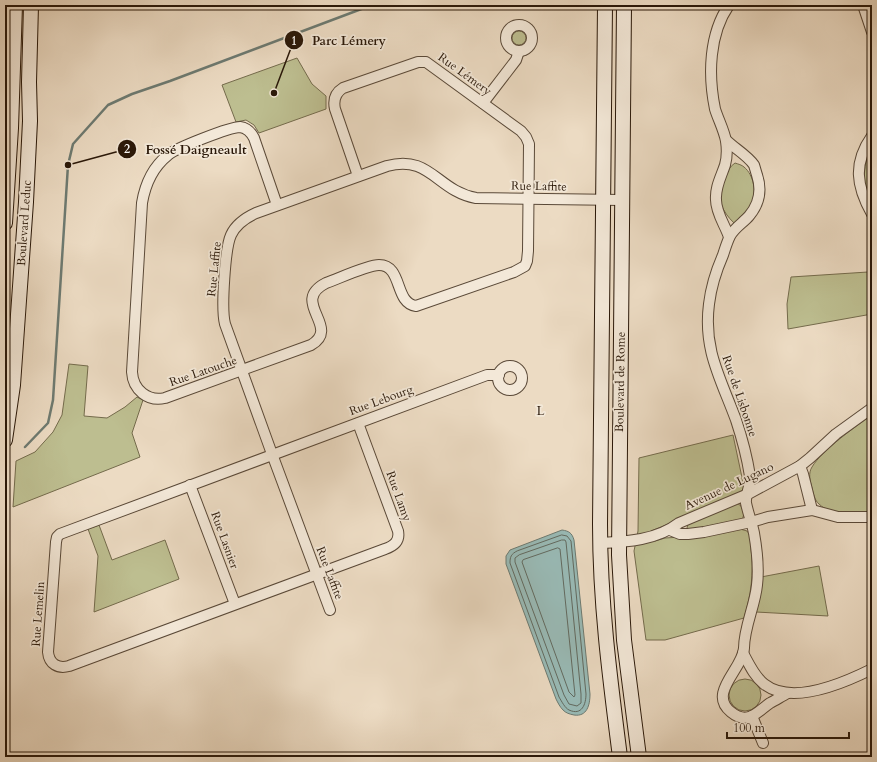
<svg xmlns="http://www.w3.org/2000/svg" width="877" height="762" font-family="Cardo,serif">
<rect width="100%" height="100%" fill="#ecdbc3"/>
<filter id="stains"><feTurbulence type="fractalNoise" baseFrequency=".005" numOctaves="4"/><feColorMatrix values="0 0 0 0 .2 0 0 0 0 .09 0 0 0 0 .02 0 0 0 .5 -.17"/></filter>
<radialGradient id="worn" r=".72"><stop offset=".6" stop-color="#630" stop-opacity="0"/><stop offset="1" stop-color="#630" stop-opacity=".3"/></radialGradient>
<g fill="#bdbe90" stroke="#746b4c">
<circle cx="519" cy="38" r="7"/>
<path d="M297,58L312,84L326,96V109L259,133L254,125L246,120L236,122L222,85Z"/>
<path d="M872,144V204C861,184 863,164 872,144Z"/>
<path d="M735,163C738,164 742,165 744,167C754,175 757,193 751,205C747,212 740,217 734,223C728,217 724,212 721,204C718,192 725,169 735,163Z"/>
<path d="M868,272L872,314L788,329L787,304L791,277Z"/>
<path d="M69,364L88,366L84,416L107,418L125,407L137,397L143,400L132,433L140,457L13,507L16,461L35,452L53,432L62,415Z"/>
<path d="M872,415V513C856,513 832,517 819,504C815,501 813,493 812,488C810,481 808,473 812,467C822,450 855,427 872,415Z"/>
<path d="M733,435L744,487L742,491L666,525L651,531L655,541L665,538L681,537L740,529L747,531C751,536 751,542 751,549C754,573 751,595 744,618L665,640H646L634,551L638,531L639,458Z"/>
<path d="M737,503L741,506C743,511 746,517 740,520L688,530L687,528L688,524Z"/>
<path d="M99,525L112,560L165,540L179,579L94,612L98,556L88,529Z"/>
<path d="M819,566L828,616L756,612L761,577Z"/>
<circle cx="745" cy="695" r="16"/>
</g>
<path fill="#99bbb7" stroke="#6d7a71" d="M562,530C569,531 572,533 574,540L590,694C590,705 587,717 574,715C569,714 566,713 563,710C560,707 558,703 556,699L506,564V556L510,550Z"/>
<g fill="none" stroke-linecap="round" stroke-linejoin="round">
<g stroke="#626a60" stroke-width="1">
<path d="M562,535L567,536L571,541L586,694C586,704 582,716 569,710C565,708 562,702 559,697L510,563C510,557 511,554 517,551Z"/>
<path d="M562,540H565L566,542L581,694V703L577,706L569,704L564,695L515,562V558L519,555Z"/>
<path d="M558,548L560,549L575,695L574,697L569,692L522,562L523,560Z"/>
</g>
<path stroke="#6d7a71" stroke-width="2.5" d="M25,447L48,423L53,400L68,165L73,144L108,105L132,94L170,81L372,5"/>
<defs>
<g id="street">
<path d="M729,5C709,34 708,75 715,109C718,119 724,130 726,141C727,148 727,158 725,165C721,177 715,187 716,200C716,213 725,225 729,237"/>
<path d="M863,5L872,32"/>
<circle cx="519" cy="38" r="13"/>
<path d="M483,103L516,60L519,51"/>
<path d="M872,136C853,163 856,186 872,214"/>
<path d="M726,140C734,148 747,155 754,165C755,168 756,172 757,175C762,190 760,203 749,216C743,223 735,227 730,236C727,242 725,249 723,255C716,271 711,287 709,304C703,350 721,379 736,420C742,438 747,457 750,476C751,486 745,495 746,503C748,513 752,523 754,533C757,550 759,568 757,585C755,606 744,627 744,648C743,669 707,693 731,712C748,726 758,711 770,703C776,700 782,696 788,693"/>
<path d="M277,205L254,138C251,132 247,128 240,127C230,127 176,148 168,155C153,167 145,185 142,203L132,372C133,390 148,402 165,398L311,345C342,327 289,302 326,283C338,279 367,265 379,265C403,265 394,303 416,306L514,272L525,266L527,261L528,251L529,144L526,137L521,131L426,62H418L343,88C335,93 333,100 335,109L358,176"/>
<circle cx="510" cy="378" r="12"/>
<path d="M358,423L398,531C400,541 394,546 385,549L69,666C58,669 49,664 48,652L56,542L57,537L60,534L487,375H499"/>
<path d="M800,466L803,474L812,510"/>
<path d="M190,485L235,604"/>
<path d="M670,530L680,534H688L704,532L751,522L768,517L812,510L838,517H872"/>
<path d="M600,543C627,542 657,540 679,523L748,494L800,466L810,458L836,434L872,408"/>
<path d="M330,610L272,454L225,324C221,309 225,248 231,235C236,224 245,218 256,213L387,166C430,154 437,191 476,198L622,200"/>
<path d="M743,653C749,664 754,676 764,684C792,706 844,683 872,669"/>
<path d="M752,716L763,743"/>
</g>
<g id="secondary">
<path d="M605,5L600,524C600,603 610,679 620,757"/>
<path d="M624,5L619,555L624,640L639,757"/>
<path d="M5,223L11,128L15,5"/>
<path d="M5,440L13,385L26,202L30,121L29,82L31,5"/>
</g>
</defs>
<use href="#street" stroke="#5a4938" stroke-width="12"/>
<use href="#secondary" stroke="#2a1809" stroke-width="16"/>
<use href="#street" stroke="#f3e8d8" stroke-width="10"/>
<use href="#secondary" stroke="#f3e8d8" stroke-width="14"/>
</g>
<g text-anchor="middle" dominant-baseline="central" stroke-width="3.5" stroke-linejoin="round" paint-order="stroke">
<g font-size="12" fill="#2a1809" stroke="#f3e8d8">
<text transform="translate(465 74) rotate(36)">Rue Lémery</text>
<text transform="translate(539 186) rotate(1)">Rue Laffite</text>
<text transform="translate(24 223) rotate(-86)">Boulevard Leduc</text>
<text transform="translate(214 269) rotate(-84)">Rue Laffite</text>
<text transform="translate(203 371) rotate(-19)">Rue Latouche</text>
<text transform="translate(620 382) rotate(-89)">Boulevard de Rome</text>
<text transform="translate(740 396) rotate(71)">Rue de Lisbonne</text>
<text transform="translate(381 400) rotate(-20)">Rue Lebourg</text>
<text transform="translate(729 486) rotate(-25)">Avenue de Lugano</text>
<text transform="translate(399 496) rotate(70)">Rue Lamy</text>
<text transform="translate(225 540) rotate(70)">Rue Lasnier</text>
<text transform="translate(330 573) rotate(69)">Rue Laffite</text>
<text transform="translate(38 614) rotate(-86)">Rue Lemelin</text>
</g>
<g font-size="13" letter-spacing="1" fill="#2a1809" stroke="#f3e8d8">
<text x="541" y="411">L</text>
</g>
</g>
<path fill="none" stroke="#2a1809" stroke-width="1.5" d="M274 93L294 40M68 165L127 149"/>
<g fill="#2a1809" stroke="#f3e8d8" stroke-width="1.5">
<circle cx="274" cy="93" r="4"/>
<circle cx="68" cy="165" r="4"/>
<circle cx="294" cy="40" r="10"/>
<circle cx="127" cy="149" r="10"/>
</g>
<g font-size="12" text-anchor="middle" font-weight="bold" fill="#fff">
<text x="294" y="45">1</text>
<text x="127" y="153">2</text>
</g>
<g font-size="13" text-anchor="middle" font-weight="bold" fill="#2a1809" stroke="#f3e8d8" stroke-width="3.5" stroke-linejoin="round" paint-order="stroke">
<text x="349" y="45">Parc Lémery</text>
<text x="196" y="154">Fossé Daigneault</text>
</g>
<rect width="877" height="762" fill="none" stroke="#ecdbc3" stroke-width="20"/>
<rect x="6" y="6" width="865" height="750" fill="none" stroke="#2a1809" stroke-width="2"/>
<rect x="10" y="10" width="857" height="742" fill="none" stroke="#2a1809"/>
<path d="M727 732v6h122v-6" fill="none" stroke="#2a1809" stroke-width="2"/>
<text x="733" y="732" font-size="12" fill="#2a1809" stroke="#f3e8d8" stroke-width="3" paint-order="stroke">100 m</text>
<rect width="100%" height="100%" filter="url(#stains)"/>
<rect width="100%" height="100%" fill="url(#worn)"/>
</svg>
